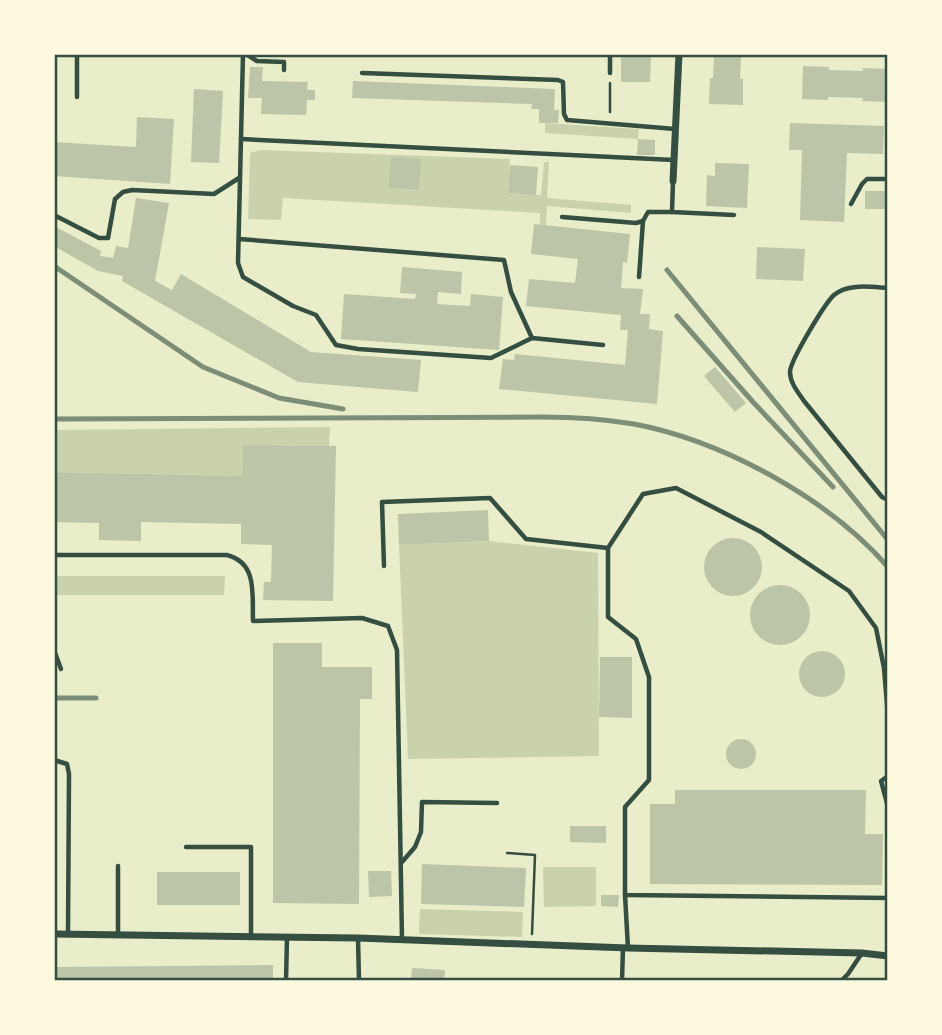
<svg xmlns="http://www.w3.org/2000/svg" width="942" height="1035" font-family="'Playfair Display',serif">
<rect width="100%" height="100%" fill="#e9edc9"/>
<g fill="#cad2ad">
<path d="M545,123L639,129L638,139L545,133Z"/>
<path d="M261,150L510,159L508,193L541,195L544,162H549L547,198L631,205V213L547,206L546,226L540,225V213L283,198L281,220L248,219L250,153Z"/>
<path d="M330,427L329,446L243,445L242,476L54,472V430Z"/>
<path d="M489,541L598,553L599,756L408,759L399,545Z"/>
<path d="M57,576H225L224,595H57Z"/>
<path d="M543,867H596V906L544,907Z"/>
<path d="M420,909L523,912L522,937L419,934Z"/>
</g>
<g fill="#bcc5a7">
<path d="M621,54H651L650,82H621Z"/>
<path d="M714,54H741L740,79H743V105L709,104L710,78H713Z"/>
<path d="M803,66L829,67V70L863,71V68L888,69V102L862,101L863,98L828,97V100L802,99Z"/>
<path d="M250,67H263L262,81L308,82L307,90H315V100H307L306,115L261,114L262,98H248Z"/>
<path d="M353,81L555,89L554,110H559L558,123H539V109H531L532,104L352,98Z"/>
<path d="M194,89L223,91L219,163L191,162Z"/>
<path d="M137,117L174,119L170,184L54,176V142L136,147Z"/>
<path d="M790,123L884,126L883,154L847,153L844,222L800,220L802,150H789Z"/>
<path d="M638,139L655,140V155H637Z"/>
<path d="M391,157L421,159L419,190L389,188Z"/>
<path d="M715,163L749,164L747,208L706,206L707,175L715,176Z"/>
<path d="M510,165L538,167L536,195L508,193Z"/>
<rect x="865" y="191" width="23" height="18"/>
<path d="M136,198L169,203L155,281L172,290L181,274L311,352L421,360L418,392L298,382L122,281L123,276L98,271L54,246V226L101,251L100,256L113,258L116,246L128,248Z"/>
<path d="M534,224L630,234L627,263L623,262L621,288L643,289L640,314H650L649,329L663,331L657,404L499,389L503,359L514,360L515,354L625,365L628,330H620L621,315L526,306L529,279L575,283L578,259L531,254Z"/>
<path d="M757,247L805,249L803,281L756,279Z"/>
<path d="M402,267L462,272L461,294L438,292L437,304L470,306L471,294L503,297L499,350L341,339L344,294L415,299L416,294L400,293Z"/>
<path d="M715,367L746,403L735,412L704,376Z"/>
<path d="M243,445L336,446L333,601L263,600L264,582H271L272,545L241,544V524L141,522V541L99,540V523L54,522V472L242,476Z"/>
<path d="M488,510L489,541L399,545L398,514Z"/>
<circle cx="733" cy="567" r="29"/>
<circle cx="780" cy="615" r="30"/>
<path d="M273,643H322V667H372V699H360L359,904L273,903Z"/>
<circle cx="822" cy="674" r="23"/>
<path d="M600,657H632V718L599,717Z"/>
<circle cx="741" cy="754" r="15"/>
<path d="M675,790H866L865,834H883L882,885L650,884V804H675Z"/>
<path d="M570,826H606V843L570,842Z"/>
<path d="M422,864L526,868L524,907L421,904Z"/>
<path d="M368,871H391L392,896L369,897Z"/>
<rect x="157" y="872" width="83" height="33"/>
<path d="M601,895H619L618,907L601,906Z"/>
<path d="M273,965V981H54V967Z"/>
<path d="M412,968L445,970L444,981H411Z"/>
</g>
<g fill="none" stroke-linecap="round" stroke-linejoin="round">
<g stroke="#344e41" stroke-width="2.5">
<path d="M610,83V112"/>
<path d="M507,853L535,855L532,934"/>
</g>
<g stroke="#344e41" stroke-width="4.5">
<path d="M243,54L238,263L243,277L293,306L316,315L336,345L358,349L491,358L532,338L603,345"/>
<path d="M246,54L257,61L284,62V70"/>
<path d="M362,73L558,80L563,82L564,114L567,120L675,129"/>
<path d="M610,73V54"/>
<path d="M77,97V54"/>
<path d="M241,139L674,160"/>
<path d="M673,181L672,212L734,215"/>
<path d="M851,204L862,184L867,179H888"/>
<path d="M54,215L99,238H108L115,199L123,192L132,190L214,194L239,178"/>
<path d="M562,217L636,223L643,221"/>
<path d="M239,239L504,260L511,292L532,338"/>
<path d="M639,277L643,221L648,212H672"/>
<path d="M888,288C871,287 848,283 834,295C825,303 790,361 790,372C790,383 798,392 804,401L882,497L888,500"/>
<path d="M54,555H227C258,563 252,595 253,621L362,618L388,626L397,650L402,939"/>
<path d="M384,566L382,502L490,498L526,539L608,548"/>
<path d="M54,650L61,669"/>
<path d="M888,716L884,668L876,628L849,591L761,532L676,488L643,494L608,548V617L636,639L649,677V780L625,807V895L888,898"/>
<path d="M54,760L67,764L69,774L68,934"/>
<path d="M888,776L881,781L888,807"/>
<path d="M186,847H251V936"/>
<path d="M402,862L415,847L421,832L422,802L497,803"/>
<path d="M625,895L628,948"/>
<path d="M118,935V866"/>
<path d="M358,938L359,981"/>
<path d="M286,981L287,937"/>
<path d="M622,981L623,948"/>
<path d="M841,981L848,974L862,953"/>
</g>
<g stroke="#344e41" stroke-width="7">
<path d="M673,181L679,54"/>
<path d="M54,934L358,938L628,948L862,953L888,956"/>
</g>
<g stroke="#7c8e77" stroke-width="5">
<path d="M54,266L203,367L279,398L343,409"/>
<path d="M667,270L888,540"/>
<path d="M677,316L753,402L833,487"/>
<path d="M54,419L543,417C574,417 604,419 634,424C723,441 828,498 888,567"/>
<path d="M54,698H96"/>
</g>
</g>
<rect width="942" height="1035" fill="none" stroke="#fefae0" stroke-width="112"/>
<rect x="56" y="56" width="830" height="923" fill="none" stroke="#344e41" stroke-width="2.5"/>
</svg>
